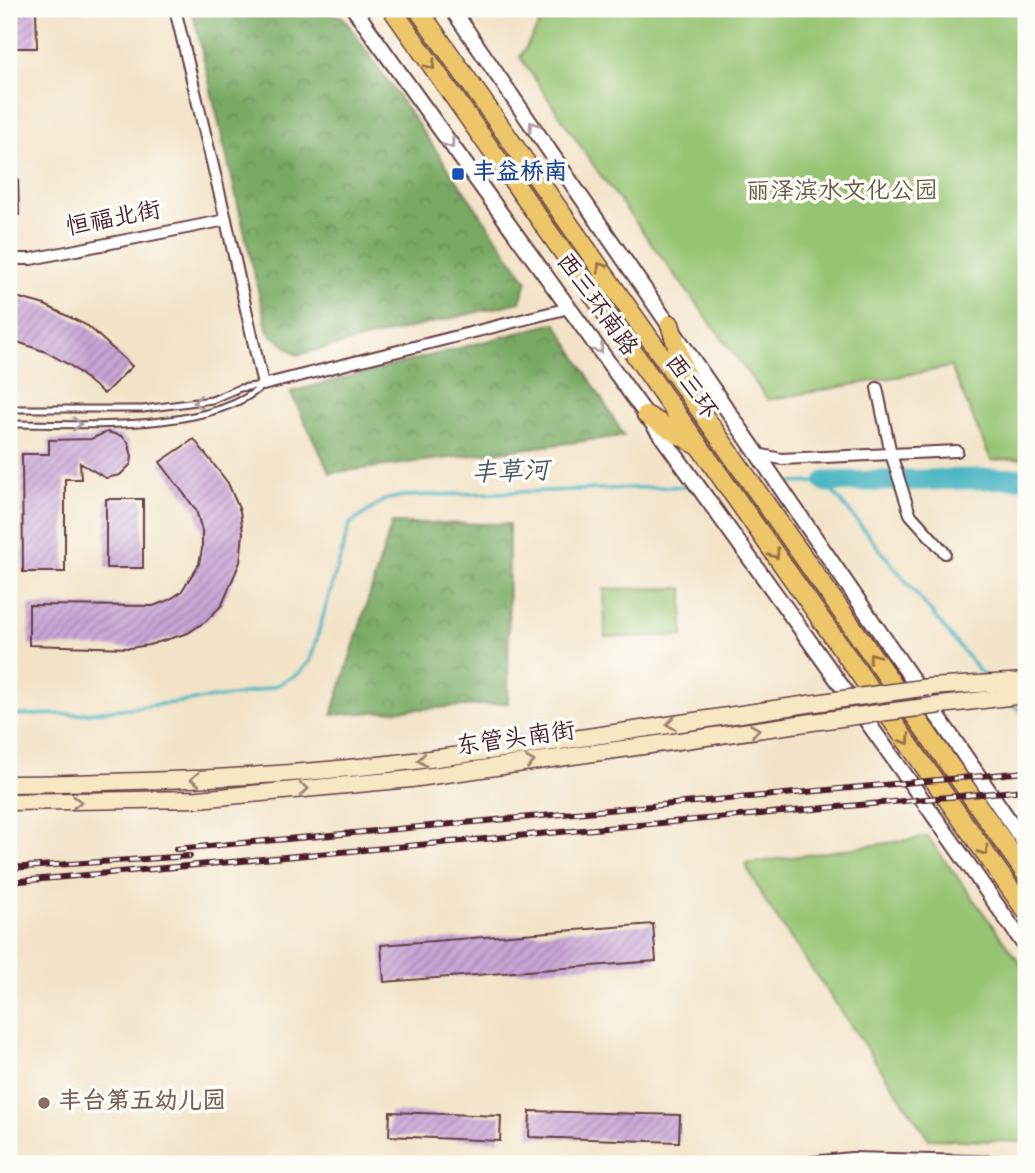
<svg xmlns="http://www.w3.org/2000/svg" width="1035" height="1173" font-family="'Gochi Hand','LXGW WenKai TC',sans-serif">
<defs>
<pattern id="forest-crowns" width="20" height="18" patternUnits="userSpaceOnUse" patternTransform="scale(1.75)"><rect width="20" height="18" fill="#79aa64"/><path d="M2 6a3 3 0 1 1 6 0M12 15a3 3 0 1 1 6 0" fill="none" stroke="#658a53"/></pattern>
<pattern id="building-hatch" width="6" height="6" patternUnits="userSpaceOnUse" patternTransform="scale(1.75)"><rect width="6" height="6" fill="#c8a4d5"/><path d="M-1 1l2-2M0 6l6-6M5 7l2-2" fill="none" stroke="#a485ad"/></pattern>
</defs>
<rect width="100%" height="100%" fill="#fdfcf7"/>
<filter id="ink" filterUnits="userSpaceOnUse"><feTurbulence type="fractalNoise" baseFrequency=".0143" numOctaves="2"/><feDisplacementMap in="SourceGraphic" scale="14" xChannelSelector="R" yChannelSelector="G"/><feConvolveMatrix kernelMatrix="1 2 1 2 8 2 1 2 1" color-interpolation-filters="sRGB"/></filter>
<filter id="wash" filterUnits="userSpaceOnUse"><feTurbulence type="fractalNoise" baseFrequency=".00686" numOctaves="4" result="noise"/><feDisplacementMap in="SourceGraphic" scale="28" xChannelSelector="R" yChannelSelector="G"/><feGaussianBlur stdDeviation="1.57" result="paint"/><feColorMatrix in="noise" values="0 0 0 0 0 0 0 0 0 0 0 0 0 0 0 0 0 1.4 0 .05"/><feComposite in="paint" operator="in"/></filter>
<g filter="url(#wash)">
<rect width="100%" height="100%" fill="#f2e3c8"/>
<g fill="url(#forest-crowns)" stroke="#626448" stroke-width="2">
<path d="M192,9H318L343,17L527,281L520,302L297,355L268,332Z"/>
<path d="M556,323L624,436L330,473L290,392Z"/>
<path d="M392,523L509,524L508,703L332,715Z"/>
</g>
<g fill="#97c472" stroke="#70724e" stroke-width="2">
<path d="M542,9H1026V458L991,460L951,367L768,400L596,169L520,57L539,25Z"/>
<path d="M683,588V636L605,637L604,589Z"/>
<path d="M928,837L1026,971V1142L929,1139L767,904L745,864Z"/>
</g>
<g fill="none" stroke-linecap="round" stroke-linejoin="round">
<g stroke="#45b3c1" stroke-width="3.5">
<path d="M781,483L825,482L985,678"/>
<path d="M1010,703L1026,714"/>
<path d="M9,715L79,714L239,695L275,686L298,674L310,661L350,524L384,500L403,496L693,486"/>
</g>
<path stroke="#45b3c1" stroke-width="21" d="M825,482L1026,478"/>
</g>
<g id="blocks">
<g fill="url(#building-hatch)">
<path d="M9,9H36L37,48H9Z"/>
<path d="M9,179H18L19,215H9Z"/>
<path d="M9,295L45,305L88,326L132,366L104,394L71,366L46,352L9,339Z"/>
<path d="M107,432L122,436L128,442L132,456L131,464L120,475L106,478L80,463L81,479H65V572H23L22,454H49V440L91,439Z"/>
<path d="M194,439L228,483L240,511L243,533L240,562L222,605L206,621L188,633L149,645L130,648L29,645V605L153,606L169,600L181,592L199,564L202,549V531L196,510L160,462Z"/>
<rect x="106" y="499" width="37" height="69"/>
<path d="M653,924L656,961L384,982L381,945Z"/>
<path d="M530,1111L680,1115L679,1142L529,1137Z"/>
<path d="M390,1112L501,1116L500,1141L389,1136Z"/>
</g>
</g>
</g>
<g filter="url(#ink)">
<use href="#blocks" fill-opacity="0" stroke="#633c43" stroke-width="2"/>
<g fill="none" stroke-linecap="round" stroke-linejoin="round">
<defs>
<g id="service">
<path d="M9,409H143L212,400L240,388L263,385"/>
<path d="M9,424C77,424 211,434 263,385"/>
</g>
<g id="minor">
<path d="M175,9L226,220L263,385L569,308"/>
<path d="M9,259H31L226,220"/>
<path d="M877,388L891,454L910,514L945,553"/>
<path d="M758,454L781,459L957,451"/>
</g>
<g id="tertiary">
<path d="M354,9C577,322 806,631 1026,947"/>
<path d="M452,9L1026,845"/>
<path d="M811,1164L852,1160L1012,1164"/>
</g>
<g id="secondary">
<path d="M929,687L1026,681"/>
<path d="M941,705L1026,695"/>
<path d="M9,784C152,782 295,777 437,758C570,741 703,719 836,700"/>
<path d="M9,802L198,799L411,779L848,717"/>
</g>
<g id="trunk">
<path d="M392,9L1026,911"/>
<path d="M418,9L1026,874"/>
<path d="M670,324L687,380"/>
<path d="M646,415L695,444"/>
</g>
</defs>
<use href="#service" stroke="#633c43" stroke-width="9"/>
<use href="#minor" stroke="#633c43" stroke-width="14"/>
<use href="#tertiary" stroke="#633c43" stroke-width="18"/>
<use href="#secondary" stroke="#633c43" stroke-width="19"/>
<use href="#trunk" stroke="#633c43" stroke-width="21"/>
<use href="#service" stroke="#fff" stroke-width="5"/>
<use href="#minor" stroke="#fff" stroke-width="10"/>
<use href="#tertiary" stroke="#fff" stroke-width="14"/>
<use href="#secondary" stroke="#f7e8c3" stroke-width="16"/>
<use href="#trunk" stroke="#ecc669" stroke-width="18"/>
<defs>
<g id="rail">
<path d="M176,849L1026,772"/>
<path d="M9,868L190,856"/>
<path d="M9,882L1026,790"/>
</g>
</defs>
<use href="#rail" stroke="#4a1f2b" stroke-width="6"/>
<use href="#rail" stroke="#fdfcf7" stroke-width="3.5" stroke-dasharray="10" stroke-linecap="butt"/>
<defs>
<g id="secondary-bridge">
<path d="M836,700L929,687"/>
<path d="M848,717L941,705"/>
</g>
</defs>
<use href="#secondary-bridge" stroke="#633c43" stroke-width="19" stroke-linecap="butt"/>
<use href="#secondary-bridge" stroke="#f7e8c3" stroke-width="16"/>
</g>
<defs><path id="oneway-chevron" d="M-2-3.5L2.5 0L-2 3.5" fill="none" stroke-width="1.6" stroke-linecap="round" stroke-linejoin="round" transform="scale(1.75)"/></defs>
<g stroke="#9b724a">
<use href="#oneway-chevron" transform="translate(431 65) rotate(55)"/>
<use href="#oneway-chevron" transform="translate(601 267) rotate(-125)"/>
<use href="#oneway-chevron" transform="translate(775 554) rotate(55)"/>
<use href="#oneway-chevron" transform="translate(873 657) rotate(-125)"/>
<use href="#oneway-chevron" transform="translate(906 740) rotate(55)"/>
<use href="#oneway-chevron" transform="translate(984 851) rotate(55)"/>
</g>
<g stroke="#ae9aa0">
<use href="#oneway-chevron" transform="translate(533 126) rotate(-125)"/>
<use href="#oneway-chevron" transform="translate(450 144) rotate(55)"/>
<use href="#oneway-chevron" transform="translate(599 349) rotate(54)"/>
<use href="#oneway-chevron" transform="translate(198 402) rotate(172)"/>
<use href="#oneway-chevron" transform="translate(77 424)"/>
</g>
<g stroke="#a08477">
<use href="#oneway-chevron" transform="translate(671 724) rotate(172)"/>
<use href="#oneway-chevron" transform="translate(755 730) rotate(-8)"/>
<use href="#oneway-chevron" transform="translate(422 760) rotate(174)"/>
<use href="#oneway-chevron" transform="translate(530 762) rotate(-8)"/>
<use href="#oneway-chevron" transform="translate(195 779) rotate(177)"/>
<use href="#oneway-chevron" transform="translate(304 789) rotate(-5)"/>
<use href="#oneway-chevron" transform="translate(77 802)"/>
</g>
</g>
<rect fill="#1a4fb4" stroke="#fdfcf7" stroke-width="2.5" x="451" y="167" width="14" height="14" rx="3.5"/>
<circle fill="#8d6e63" stroke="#fdfcf7" stroke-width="2.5" cx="44" cy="1103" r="7"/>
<g text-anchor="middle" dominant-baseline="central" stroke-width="7" stroke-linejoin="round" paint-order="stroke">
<g font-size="24" font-weight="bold" fill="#164399" stroke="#fdfcf7" text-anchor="start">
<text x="472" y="174">丰益桥南</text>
</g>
<g font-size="24" fill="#655944" stroke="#fdfcf7">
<text x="842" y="193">丽泽滨水文化公园</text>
</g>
<g font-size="24" fill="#4a1f2b" stroke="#fdfcf7">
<text transform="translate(114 221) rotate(-11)">恒福北街</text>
<text transform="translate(595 306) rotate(54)">西三环南路</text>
<text transform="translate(689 388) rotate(55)">西三环</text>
<text transform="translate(516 741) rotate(-8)">东管头南街</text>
</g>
<g font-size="24" font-weight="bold" fill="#785e54" stroke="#fdfcf7" text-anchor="start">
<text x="58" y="1103">丰台第五幼儿园</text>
</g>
<g font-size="26" font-style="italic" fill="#485a67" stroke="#fdfcf7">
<text transform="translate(510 475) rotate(-2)">丰草河</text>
</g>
</g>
<rect width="1035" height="1173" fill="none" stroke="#fdfcf7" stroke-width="35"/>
</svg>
